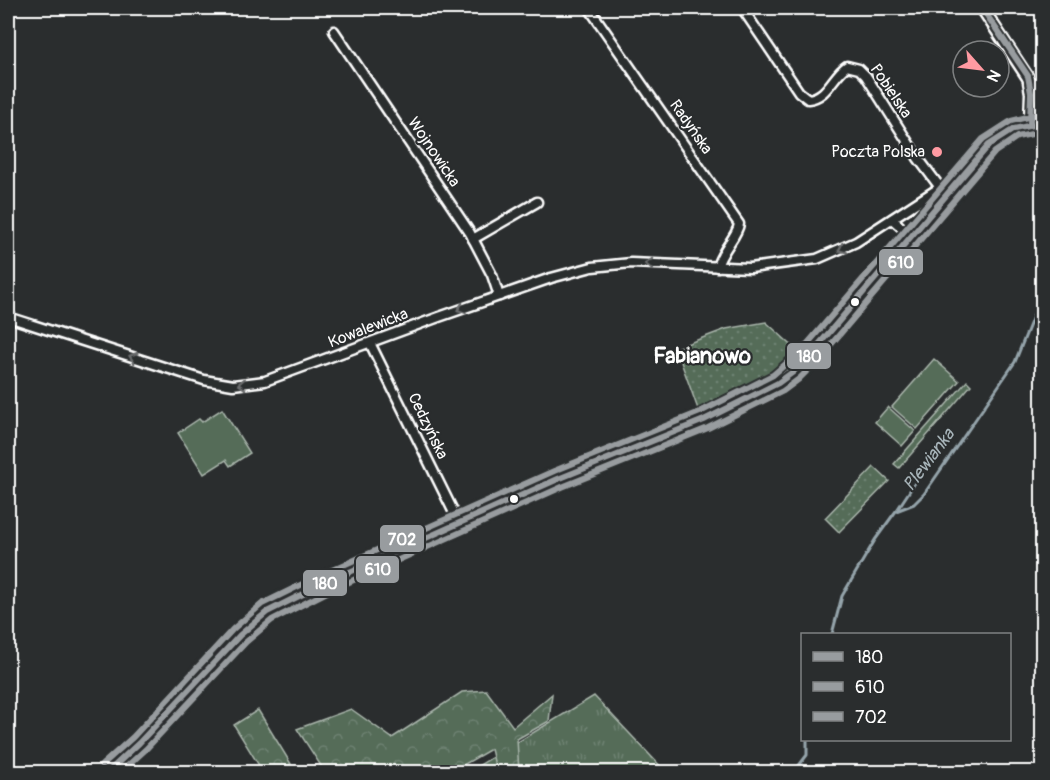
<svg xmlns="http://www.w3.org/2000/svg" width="1050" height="780" font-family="Pangolin,sans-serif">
<defs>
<pattern id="grass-tufts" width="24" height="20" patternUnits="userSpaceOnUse" patternTransform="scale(1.5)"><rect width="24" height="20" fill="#556c59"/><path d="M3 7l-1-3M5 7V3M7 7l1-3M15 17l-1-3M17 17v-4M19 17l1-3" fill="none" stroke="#6e8272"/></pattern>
<pattern id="forest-crowns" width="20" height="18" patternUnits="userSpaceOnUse" patternTransform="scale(1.5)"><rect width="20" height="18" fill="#556c59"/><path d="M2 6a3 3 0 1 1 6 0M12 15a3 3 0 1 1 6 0" fill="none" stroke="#6e8272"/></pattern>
<pattern id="park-dots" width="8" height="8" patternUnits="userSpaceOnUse" patternTransform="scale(1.5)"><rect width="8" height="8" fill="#556c59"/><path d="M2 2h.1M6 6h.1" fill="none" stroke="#6e8272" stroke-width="1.8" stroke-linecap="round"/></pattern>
</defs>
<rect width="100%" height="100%" fill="#2a2d2e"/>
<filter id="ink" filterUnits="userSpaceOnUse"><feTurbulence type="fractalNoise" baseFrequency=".0167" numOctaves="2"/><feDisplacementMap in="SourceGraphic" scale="12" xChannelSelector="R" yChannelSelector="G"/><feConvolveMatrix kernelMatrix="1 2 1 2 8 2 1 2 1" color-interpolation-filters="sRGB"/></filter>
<g filter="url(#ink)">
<path fill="url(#grass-tufts)" stroke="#aab6ac" stroke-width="1.5" d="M594,696L666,772H468Z"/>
<g fill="url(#forest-crowns)" stroke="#aab6ac" stroke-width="1.5">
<path d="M486,690L513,727L552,694L549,721L517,739L519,772L496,770L491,749L451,772H325L297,729L351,709L392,738L462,692Z"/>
<path d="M258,710L291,764L278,772H263L234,725Z"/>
</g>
<g fill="url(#park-dots)" stroke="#aab6ac" stroke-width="1.5">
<path d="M766,322L799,352L774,375L699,412L676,348L726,329Z"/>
<path d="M874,467L889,481L839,532L825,518Z"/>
</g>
<g fill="#556c59" stroke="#aab6ac" stroke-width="1.5">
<path d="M934,359L959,381L917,429L892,407Z"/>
<path d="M967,381L971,385L899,468L894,464Z"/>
<path d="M888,407L915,431L902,446L875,422Z"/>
<path d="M222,409L250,453L230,466L226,460L204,474L178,433L199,419L202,422Z"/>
</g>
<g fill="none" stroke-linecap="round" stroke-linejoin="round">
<g stroke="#95a4ab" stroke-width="3">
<path d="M897,510L944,439"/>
<path d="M832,634L842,596L875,540L896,511L914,504L924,494L1015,362L1042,294"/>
<path d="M794,772L807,755V740"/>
</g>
<defs>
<g id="minor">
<path d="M589,8L739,224C737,237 722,249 717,267"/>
<path d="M742,8L799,92L808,99C828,97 832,76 847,66L859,69L866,76L918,158L942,190"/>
<path d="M334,31L470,233L492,275L499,296"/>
<path d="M892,219L911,236"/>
<path d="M473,239L537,202"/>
<path d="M8,317L204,380L233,385L265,381L439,317L551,278L592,267L631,263L750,268L817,259L856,242L939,188"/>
<path d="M370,343L459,523"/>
</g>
<g id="tertiary">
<path d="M982,8L1042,99"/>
<path d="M1029,82L1031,93L1030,124"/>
<path d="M108,772L139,743L240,635L267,612L325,583L558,479L704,420L778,383L793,372L810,355L989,145L1014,129L1042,123"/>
</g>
</defs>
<use href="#minor" stroke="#fff" stroke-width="13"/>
<use href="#tertiary" stroke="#fff" stroke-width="15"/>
<use href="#minor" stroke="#2a2d2e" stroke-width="8"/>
<use href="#tertiary" stroke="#2a2d2e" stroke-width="10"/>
<defs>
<g id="bus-1">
<path d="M982,8L1028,76L1031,93L1030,124"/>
<path d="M108,772L139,743L240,635L267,612L325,583L558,479L704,420L778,383L793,372L810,355L989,145L1014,129L1042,123"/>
</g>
<path id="bus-2" d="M121,772L146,749L246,642L272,620L329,591L562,487L708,428L783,391L799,379L817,361L995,152L1017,137L1042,132"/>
<path id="bus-3" d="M102,765L133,737L233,629L262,604L321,575L554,471L700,412L773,375L803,349L983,139L1011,121L1040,114"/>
</defs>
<use href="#bus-1" stroke="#2a2d2e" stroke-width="10"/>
<use href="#bus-2" stroke="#2a2d2e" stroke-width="10"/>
<use href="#bus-3" stroke="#2a2d2e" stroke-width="10"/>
<use href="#bus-1" stroke="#989c9f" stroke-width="6"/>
<use href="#bus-2" stroke="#989c9f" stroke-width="6"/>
<use href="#bus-3" stroke="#989c9f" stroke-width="6"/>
</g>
<defs><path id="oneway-chevron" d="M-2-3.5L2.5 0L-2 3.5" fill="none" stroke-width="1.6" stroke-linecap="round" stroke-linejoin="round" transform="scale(1.5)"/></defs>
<g stroke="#6a6c6d">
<use href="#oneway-chevron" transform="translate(842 249) rotate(154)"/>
<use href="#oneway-chevron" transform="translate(649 264) rotate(-178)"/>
<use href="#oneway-chevron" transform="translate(461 309) rotate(161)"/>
<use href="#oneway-chevron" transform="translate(133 357) rotate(-162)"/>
<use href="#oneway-chevron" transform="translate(242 384) rotate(178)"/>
</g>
</g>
<circle fill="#ff9aa2" stroke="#2a2d2e" stroke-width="2" cx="937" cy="152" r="6"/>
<g fill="#fff" stroke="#2a2d2e" stroke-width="2">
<circle cx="855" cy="302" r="5"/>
<circle cx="514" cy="499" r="5"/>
</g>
<g text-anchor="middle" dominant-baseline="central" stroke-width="4.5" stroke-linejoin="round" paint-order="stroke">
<g font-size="16" fill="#fff" stroke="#2a2d2e">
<text transform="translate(891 91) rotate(56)">Pobielska</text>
<text transform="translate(691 127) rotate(55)">Radyńska</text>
<text transform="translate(434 152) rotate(56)">Wojnowicka</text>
<text transform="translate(368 328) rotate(-21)">Kowalewicka</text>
<text transform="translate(428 426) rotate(64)">Cedzyńska</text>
</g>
<g font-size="16" fill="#fff" stroke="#2a2d2e" text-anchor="end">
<text x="925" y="152">Poczta Polska</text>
</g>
<g font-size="18" font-style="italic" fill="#a7b4b9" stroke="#2a2d2e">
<text transform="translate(929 460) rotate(-53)">Plewianka</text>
</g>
<g font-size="22" font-weight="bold" fill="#fff" stroke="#2a2d2e">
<text x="702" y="356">Fabianowo</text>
</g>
</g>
<g stroke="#2a2d2e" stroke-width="2">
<rect x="878" y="248" width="46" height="28" rx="6" fill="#989c9f"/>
<rect x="786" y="342" width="46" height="28" rx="6" fill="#989c9f"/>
<rect x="379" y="524" width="46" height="29" rx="6" fill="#989c9f"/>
<rect x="355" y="555" width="45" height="29" rx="6" fill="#989c9f"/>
<rect x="302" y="569" width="46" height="28" rx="6" fill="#989c9f"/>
</g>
<g font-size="16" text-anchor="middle" font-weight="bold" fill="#fff">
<text x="901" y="268">610</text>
<text x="809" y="362">180</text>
<text x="402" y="545">702</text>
<text x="378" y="575">610</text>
<text x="325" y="589">180</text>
</g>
<rect width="1050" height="780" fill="none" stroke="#2a2d2e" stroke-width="30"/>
<rect x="15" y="15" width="1020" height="750" fill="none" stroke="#fff" stroke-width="2" filter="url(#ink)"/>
<rect x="801" y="633" width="210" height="108" fill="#2a2d2e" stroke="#7f8182" stroke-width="1.5"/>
<rect x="813" y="652" width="30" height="9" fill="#989c9f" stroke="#7f8182" stroke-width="1.5"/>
<text x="855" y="663" font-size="18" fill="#ffffff">180</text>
<rect x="813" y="682" width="30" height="9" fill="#989c9f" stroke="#7f8182" stroke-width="1.5"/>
<text x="855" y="693" font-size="18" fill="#ffffff">610</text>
<rect x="813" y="712" width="30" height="9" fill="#989c9f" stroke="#7f8182" stroke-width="1.5"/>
<text x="855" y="723" font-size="18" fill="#ffffff">702</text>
<g transform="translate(981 69) rotate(118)"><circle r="28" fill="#2a2d2e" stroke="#7f8182" stroke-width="1.5"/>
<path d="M0-4.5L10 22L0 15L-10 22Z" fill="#ff9aa2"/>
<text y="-9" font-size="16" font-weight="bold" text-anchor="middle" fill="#ffffff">N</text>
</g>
</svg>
